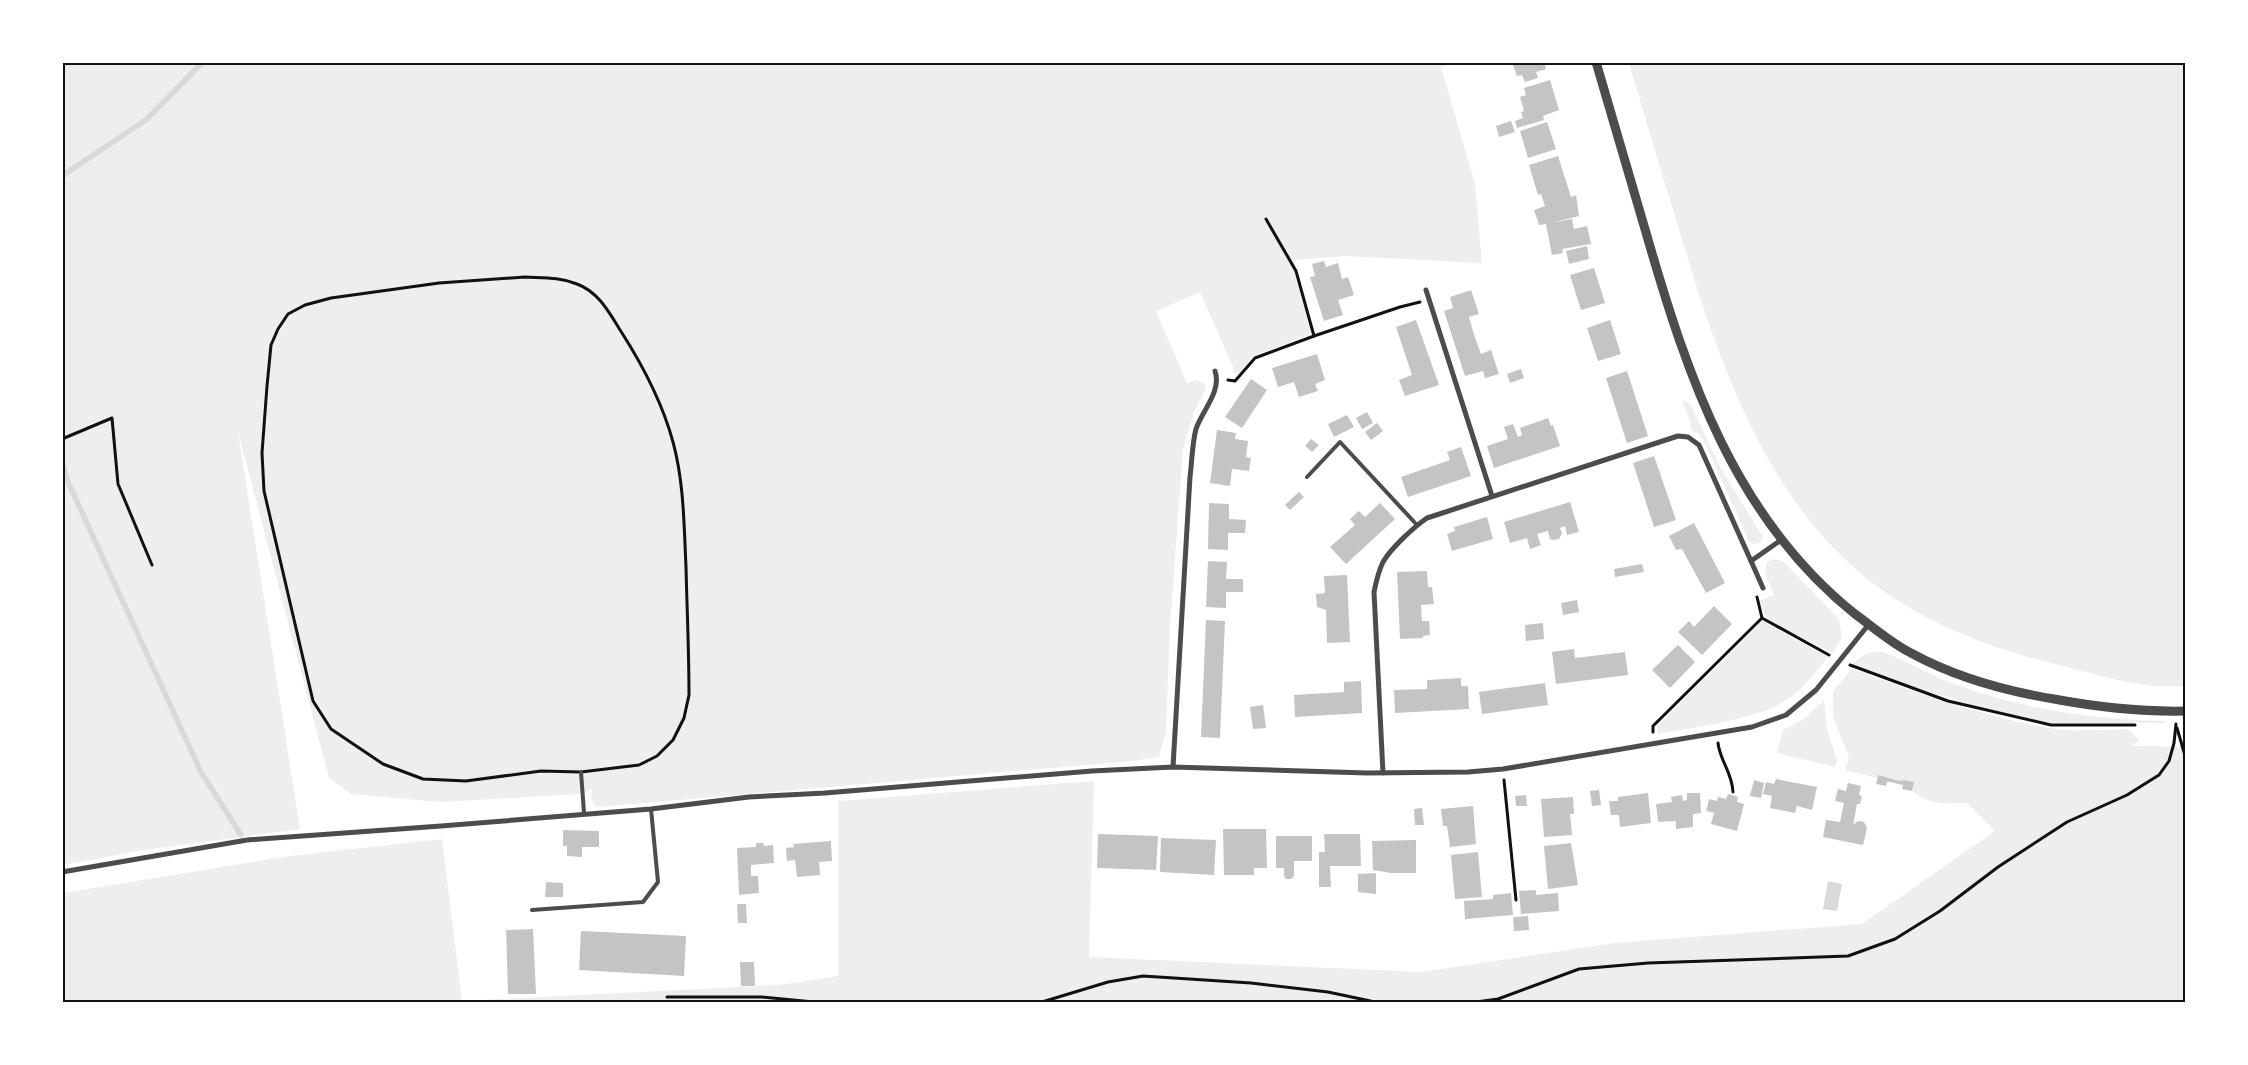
<svg xmlns="http://www.w3.org/2000/svg" width="2248" height="1065" font-family="'Alegreya Sans',sans-serif">
<rect width="100%" height="100%" fill="#fff"/>
<g fill="#eee">
<path d="M63,63H1452L1441,67L1475,184L1482,263L1345,256L1296,260L1294,269L1311,334L1253,356L1238,374L1234,373V369L1200,292L1156,311L1187,383L1197,380L1204,384L1206,389L1194,412L1183,449L1170,627L1166,731L1159,757L1133,761L597,807L591,799L592,789L580,794L440,802L351,794L329,778L238,432L300,829L145,850L63,865Z"/>
<path d="M1629,63H2185V686C2172,686 2158,687 2144,685C2116,681 2087,672 2059,665C1999,651 1940,629 1889,595C1767,512 1718,360 1678,226C1661,172 1645,117 1629,63Z"/>
<path d="M1682,401L1690,403L1720,467L1763,537L1760,543L1753,544L1749,541L1710,454L1699,434L1691,430V423Z"/>
<path d="M1772,559L1783,561L1839,619L1842,637L1833,653L1770,622L1766,617L1759,601L1774,595L1765,573L1767,563Z"/>
<path d="M1762,621L1828,657C1816,672 1804,688 1788,699C1759,720 1694,727 1658,734L1657,727Z"/>
<path d="M1875,652H1883C1906,661 1927,673 1949,682C2018,708 2091,720 2165,721V723H2050L1978,707L1910,686L1852,664L1865,654Z"/>
<path d="M1852,669C1916,692 1981,716 2049,728C2075,732 2102,730 2128,729L2140,740L2131,746L2185,747V1002H63V893L290,856L442,839L462,1001L779,985L838,976V801L1094,781L1089,957L1421,972L1615,943L1862,924L1995,831L1967,803C1945,803 1929,806 1912,791L1913,782L1900,781L1878,775L1877,778L1845,770L1849,758L1833,716V691Z"/>
<path d="M1824,700L1827,729L1837,761L1835,767L1777,753L1783,730L1804,719Z"/>
</g>
<path fill="#d9d9d9" d="M1828,881L1842,884L1837,911L1823,909Z"/>
<g fill="none" stroke-linecap="round" stroke-linejoin="round">
<g stroke="#d9d9d9" stroke-width="5.5">
<path d="M62,176L147,119L203,62"/>
<path d="M62,462L68,482L201,772L241,835"/>
</g>
</g>
<g fill="#c4c4c4">
<path d="M1512,62H1544L1546,69L1536,72L1538,78L1525,82L1522,75L1517,76Z"/>
<path d="M1550,80L1559,110L1543,116L1544,120L1517,128L1515,121L1523,118L1521,112L1524,111L1520,97L1526,95L1524,88Z"/>
<path d="M1511,121L1515,132L1499,137L1496,126Z"/>
<path d="M1547,122L1556,149L1528,158L1520,131Z"/>
<path d="M1558,156L1571,197L1576,195L1579,216L1551,223L1572,219L1574,229L1587,226L1591,244L1562,249L1563,253L1552,255L1546,224L1539,225L1534,210L1545,206L1541,194L1538,195L1529,165Z"/>
<path d="M1587,246L1589,259L1569,264L1566,251Z"/>
<path d="M1324,261L1326,267L1338,263L1342,279L1348,277L1354,295L1338,300L1343,315L1324,321L1310,277L1315,276L1312,264Z"/>
<path d="M1594,268L1605,303L1581,310L1570,275Z"/>
<path d="M1471,290L1479,314L1469,317L1474,335L1481,354L1491,350L1499,374L1485,378L1483,371L1465,376L1444,311L1453,308L1450,297Z"/>
<path d="M1416,320L1439,385L1405,396L1399,380L1412,375L1396,327Z"/>
<path d="M1610,320L1621,354L1598,361L1587,328Z"/>
<path d="M1317,354L1325,380L1315,384L1318,391L1299,397L1294,382L1278,387L1272,368Z"/>
<path d="M1521,369L1524,378L1510,383L1507,374Z"/>
<path d="M1627,371L1648,436L1627,443L1606,378Z"/>
<path d="M1251,379L1267,390L1242,428L1225,417Z"/>
<path d="M1367,412L1373,423L1362,429L1356,418Z"/>
<path d="M1347,415L1354,427L1334,437L1328,424Z"/>
<path d="M1548,418L1551,426L1553,425L1560,446L1494,468L1487,446L1508,439L1504,427L1513,424L1518,437L1522,435L1520,428Z"/>
<path d="M1377,423L1383,431L1371,440L1365,432Z"/>
<path d="M1217,430L1236,433L1235,439L1248,441L1246,457L1251,458L1249,471L1232,469L1230,486L1210,483Z"/>
<path d="M1311,439L1319,445L1312,452L1305,446Z"/>
<path d="M1461,447L1471,476L1408,497L1401,477L1450,460L1447,452Z"/>
<path d="M1654,456L1676,520L1654,527L1633,463Z"/>
<path d="M1299,492L1304,497L1290,510L1285,505Z"/>
<path d="M1570,502L1579,532L1567,535L1565,526L1560,528L1562,533L1559,539L1554,540L1550,539L1548,531L1537,534L1541,545L1530,549L1527,538L1510,543L1504,522Z"/>
<path d="M1209,503L1229,504V519L1246,520L1245,533H1228V550L1208,549Z"/>
<path d="M1380,503L1395,519L1346,564L1330,547L1355,525L1350,519L1359,511L1365,517Z"/>
<path d="M1487,517L1493,539L1452,551L1447,534L1455,531L1454,527Z"/>
<path d="M1694,523L1725,583L1706,593L1682,549L1676,550L1669,536Z"/>
<path d="M1208,561L1227,562L1226,579H1243V592H1226V608L1206,607Z"/>
<path d="M1642,564L1644,572L1615,577L1614,569Z"/>
<path d="M1427,571L1428,587H1432L1434,604L1421,605L1422,621H1429L1430,635L1423,636V638L1400,639L1397,572Z"/>
<path d="M1347,575L1350,642L1327,643L1326,610L1317,607L1316,594L1325,593L1324,576Z"/>
<path d="M1577,600L1579,612L1563,615L1561,603Z"/>
<path d="M1714,606L1732,624L1702,655L1678,632L1689,621L1694,627Z"/>
<path d="M1206,620L1225,621L1220,738L1201,737Z"/>
<path d="M1543,623L1544,639L1526,641L1525,625Z"/>
<path d="M1678,645L1695,662L1670,688L1652,670Z"/>
<path d="M1574,649L1575,658L1625,652L1628,675L1556,684L1552,652Z"/>
<path d="M1461,678V686H1468L1469,709L1395,713L1394,690L1427,689V680Z"/>
<path d="M1361,681L1362,713L1295,717L1294,695L1344,692V682Z"/>
<path d="M1545,683L1548,705L1482,714L1479,692Z"/>
<path d="M1263,705L1266,728L1253,729L1250,707Z"/>
<path d="M1878,775L1900,781L1904,780L1914,782L1912,791L1902,789L1903,785L1890,782H1887L1886,786L1876,784Z"/>
<path d="M1776,779L1817,787L1812,810L1797,806L1795,813L1770,808L1772,796L1763,794L1766,782L1774,784Z"/>
<path d="M1754,780L1764,783L1761,798L1750,796Z"/>
<path d="M1848,783L1861,786L1859,795L1862,796L1860,804H1857L1853,825L1858,821L1864,822L1867,828L1863,845L1823,837L1826,820L1840,822L1844,803L1835,801L1838,789L1846,791Z"/>
<path d="M1599,790L1601,805L1592,806L1590,791Z"/>
<path d="M1648,793L1651,823L1620,827L1619,815H1611L1609,801H1618V797Z"/>
<path d="M1687,793H1700L1701,813L1693,814V827L1676,829V821L1658,822L1656,804L1672,802L1671,797L1682,795L1683,801L1687,800Z"/>
<path d="M1728,794L1738,797L1737,802L1744,804L1737,831L1711,824L1714,813L1706,811L1709,799L1717,801L1718,797L1726,799Z"/>
<path d="M1526,795L1527,806H1516L1515,796Z"/>
<path d="M1573,797L1574,814H1570L1572,835L1544,837L1541,799Z"/>
<path d="M1473,806L1476,844L1450,847L1447,826H1443L1441,809Z"/>
<path d="M1422,808L1424,825H1415L1414,809Z"/>
<path d="M1223,829H1266L1267,868H1254V875H1224Z"/>
<path d="M563,830L599,831V847H582V857L567,856V846H563Z"/>
<path d="M1098,834L1158,836L1156,870L1097,868Z"/>
<path d="M1324,834H1360L1361,866H1330L1331,887H1319V852H1325Z"/>
<path d="M1276,836H1312V861H1294V876L1291,879H1286L1284,876V868H1276Z"/>
<path d="M1161,838L1216,840L1214,875L1160,872Z"/>
<path d="M1416,840V873H1391L1373,870L1372,841Z"/>
<path d="M831,841L832,861L819,862L820,875L797,877L795,860L787,861L786,848L794,847L793,844Z"/>
<path d="M756,843H763L764,846L773,845L774,863L751,865V876H758L759,893L739,895L737,848L756,847Z"/>
<path d="M1571,843L1578,885L1548,889L1544,846Z"/>
<path d="M1478,852L1482,897L1455,899L1451,855Z"/>
<path d="M1376,873V894L1358,892V874Z"/>
<path d="M546,882L563,883V897H545Z"/>
<path d="M1536,890V895L1558,893L1559,911L1521,914L1519,891Z"/>
<path d="M1511,893L1513,915L1465,919L1464,901L1493,899V895Z"/>
<path d="M737,904H746L747,923H738Z"/>
<path d="M1528,916L1529,930L1514,931L1513,917Z"/>
<path d="M533,929L536,994H508L506,930Z"/>
<path d="M581,931L686,936L684,976L579,970Z"/>
<path d="M740,962H754L755,986H741Z"/>
</g>
<g fill="none" stroke-linecap="round" stroke-linejoin="round">
<g stroke="#111" stroke-width="3">
<path d="M1266,219L1296,271L1314,336"/>
<path d="M525,277C543,278 560,277 577,284C599,292 610,314 622,333C643,366 663,405 673,442C684,482 684,526 686,567C687,609 689,652 689,695L684,718L673,740L657,756L639,765L581,772L541,771L466,781L423,779L383,764L331,729L313,701L264,491L262,453L267,386L271,345L278,329L288,314L305,305L331,298L439,283Z"/>
<path d="M1228,380L1235,381L1255,358L1314,336L1400,307L1420,302"/>
<path d="M62,439L112,418L118,484L152,565"/>
<path d="M1757,597L1762,618L1829,655"/>
<path d="M1850,665L1948,701L2051,725H2135"/>
<path d="M2177,728L2186,759"/>
<path d="M1653,732V726L1762,618"/>
<path d="M1718,743C1720,761 1732,772 1733,792"/>
<path d="M1504,780L1516,900"/>
<path d="M667,997H761L814,1002"/>
<path d="M1042,1002L1108,982L1143,976L1251,983L1328,992L1375,1002"/>
<path d="M1476,1002L1498,999L1579,969L1648,963L1848,956L1895,939L1940,911L1998,867L2067,822L2127,795L2159,775L2169,761L2174,743L2176,724"/>
</g>
<g stroke="#4c4c4c" stroke-width="4">
<path d="M1307,477L1340,442L1417,525"/>
<path d="M581,772L584,813"/>
<path d="M532,910L643,902L658,882L651,809"/>
</g>
<g stroke="#4c4c4c" stroke-width="5">
<path d="M1426,290L1492,496"/>
<path d="M1751,561L1763,588"/>
<path d="M1173,767L1190,477C1192,462 1192,444 1196,429C1202,411 1222,391 1215,371"/>
<path d="M1383,773L1374,592C1376,582 1378,572 1383,562C1391,548 1414,527 1427,518L1678,436L1688,437L1699,445L1751,561L1781,540"/>
<path d="M62,872L247,840L441,826L651,809L749,797L825,793L1092,771L1173,767L1367,773L1468,772L1503,769L1752,727L1786,715L1816,690L1869,624"/>
</g>
<path stroke="#4c4c4c" stroke-width="9" d="M1596,62C1613,120 1630,178 1647,236C1688,378 1735,518 1855,614C1873,627 1891,643 1911,653C1955,677 2005,691 2054,699C2097,707 2142,712 2186,711"/>
</g>
<rect width="2248" height="1065" fill="none" stroke="#ffffff" stroke-width="128"/>
<rect x="64" y="64" width="2120" height="937" fill="none" stroke="#111" stroke-width="2"/>
</svg>
